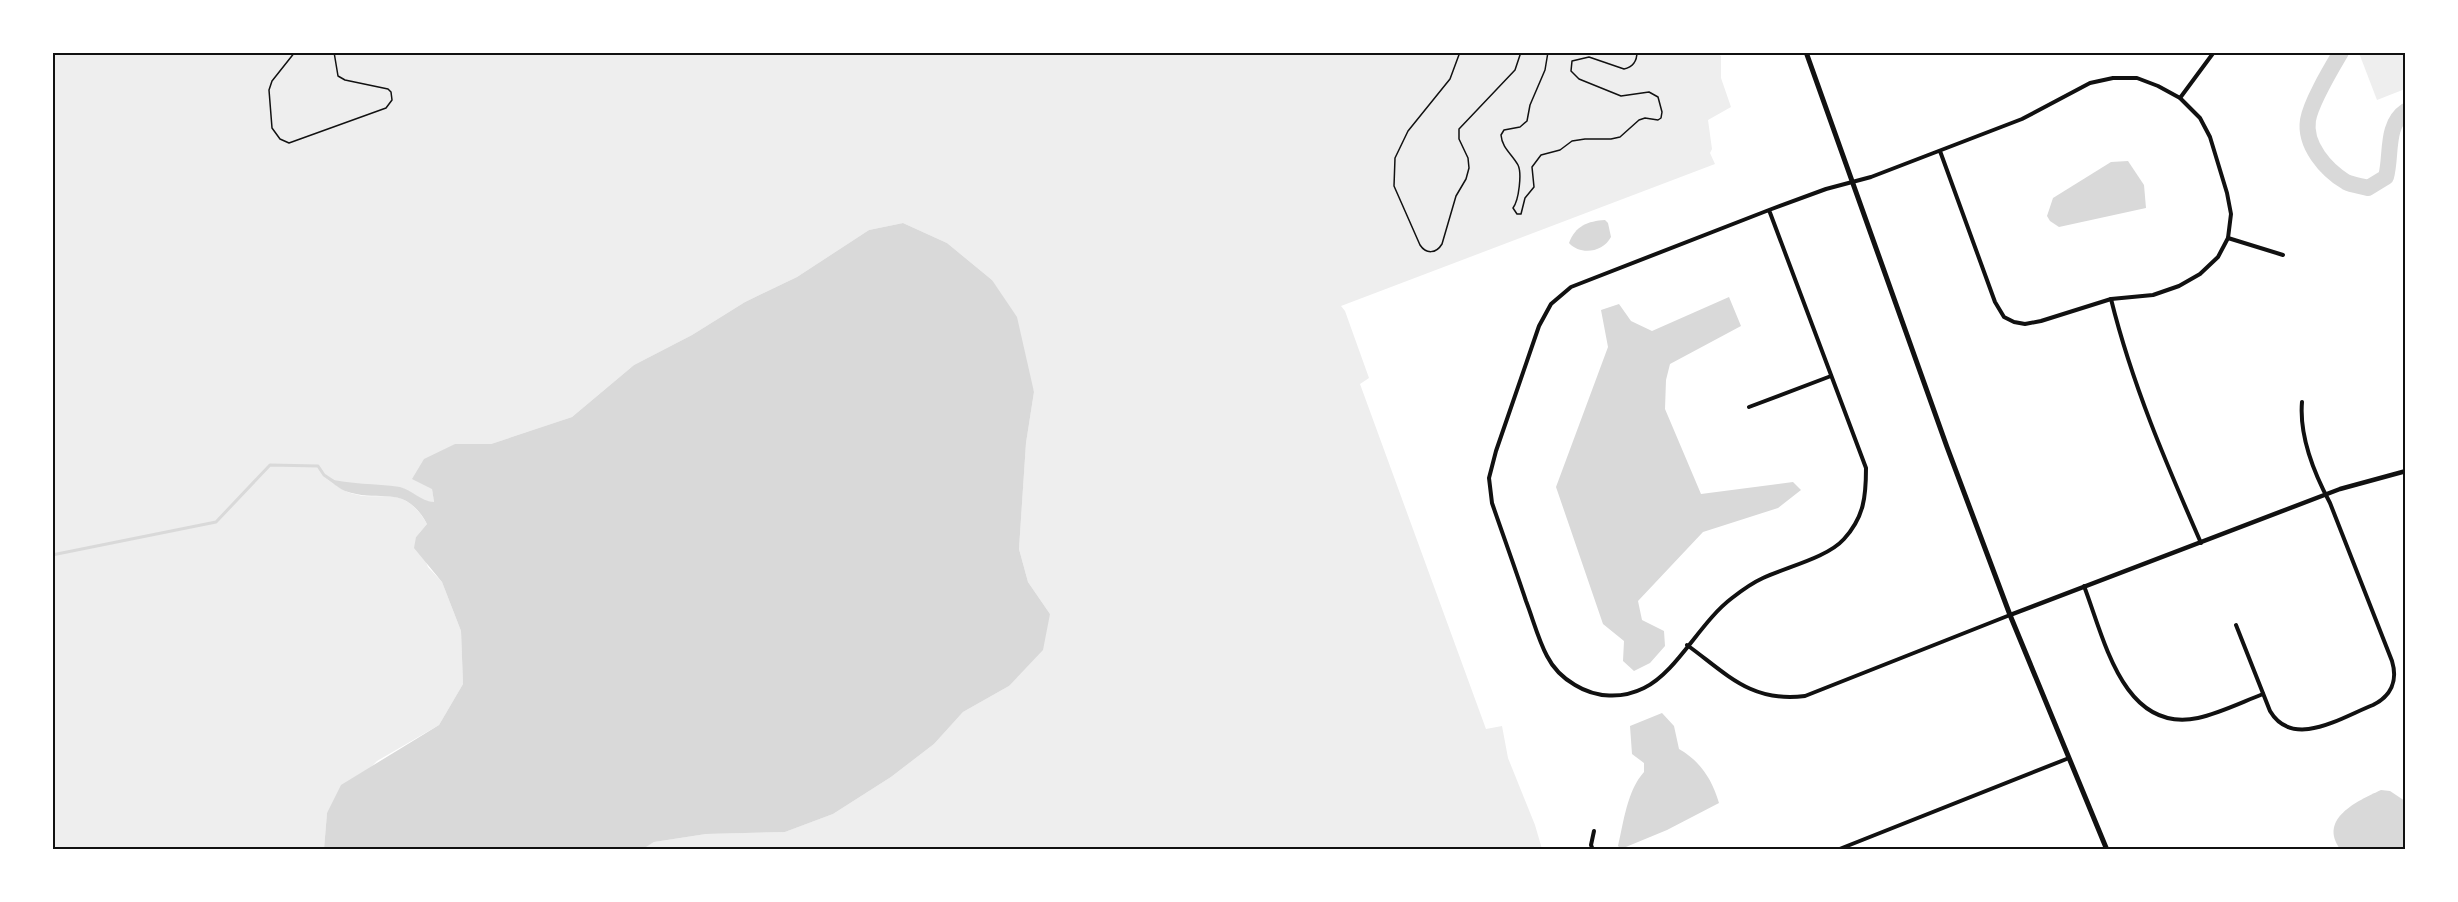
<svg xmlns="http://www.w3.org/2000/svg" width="2458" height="902" font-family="Overpass,sans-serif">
<rect width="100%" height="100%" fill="#fff"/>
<g fill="#eee">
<path d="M52,53H1717L1721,56V78L1731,107L1708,120L1712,149L1710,153L1715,164L1341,306L1345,311L1369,378L1360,384L1486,729L1502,726L1508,758L1535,825L1542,849H641L654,842L706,834L785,832L833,814L891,777L934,744L963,712L1009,686L1050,614L1028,582L1019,549L1026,443L1034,392L992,280L947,243L903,223L869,230L797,277L745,302L692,335L634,365L572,417L491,444H455L432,489L434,502L425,501L403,488L347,484L328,479C333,482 338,487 343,490C379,507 401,479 427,524L416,537L428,567L442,582L461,631L463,684L439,725L377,761L327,813L324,849H53Z"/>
<path d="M2359,53H2405V89L2377,100Z"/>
</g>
<g fill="#d9d9d9">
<path d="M2128,161L2144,185L2146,208L2059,227L2050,221L2047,216L2053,198L2111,162Z"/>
<path d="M1605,220L1608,223L1611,237C1603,252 1581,256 1569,243C1575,226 1588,221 1605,220Z"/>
<path d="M903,223L947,243L992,280L1017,317L1034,392L1026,443L1019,549L1028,582L1050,614L1043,650L1009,686L963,712L934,744L891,777L833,814L785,832L706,834L654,842L641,850L324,849L327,813L341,785L439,725L463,684L461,631L442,582L414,548L416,537L427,524C404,482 381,504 345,491C338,488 332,482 326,478C350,485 375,483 400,487C412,490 420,501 434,502L432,489L412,479L424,459L455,444H491L572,417L634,365L692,335L745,302L797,277L869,230Z"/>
<path d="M1729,297L1741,326L1670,364L1666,380L1665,409L1701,494L1793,482L1801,490L1778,508L1703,532L1638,601L1642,620L1664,631L1665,646L1650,663L1634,671L1623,661L1624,641L1603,624L1556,487L1608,347L1601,310L1619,304L1631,321L1652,331Z"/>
<path d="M1662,713L1674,726L1679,749C1700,761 1712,779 1719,803L1667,830L1621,849L1618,846C1624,821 1627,791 1644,772V763L1632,754L1630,726Z"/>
<path d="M2381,790L2390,791L2405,801V849H2340C2318,819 2357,801 2381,790Z"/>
</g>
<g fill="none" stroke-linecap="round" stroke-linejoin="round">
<path stroke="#d9d9d9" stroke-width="3" d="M52,555L216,522L270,465L318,466L324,475L333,481"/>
<path stroke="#d9d9d9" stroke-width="16" d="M2341,52C2331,69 2311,102 2308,120C2304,145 2326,170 2346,182C2352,185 2361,186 2368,188L2386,177C2392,155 2385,125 2406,111"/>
<g stroke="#111" stroke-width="1.5">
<path d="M295,52L272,81L269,90L272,128L280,139L289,143L386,108L392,100L391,92L388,89L345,80L338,76L334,52"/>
<path d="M1460,52L1450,79L1408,131L1395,158L1394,186L1420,245C1426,254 1436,254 1442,244L1456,196L1466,179L1469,168L1468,158L1459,139V129L1515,70L1521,52"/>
<path d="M1548,52L1545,70L1530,105L1527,121L1520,127L1504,130L1501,135C1502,148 1512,154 1518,165C1522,173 1519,200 1513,208L1517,214H1521L1525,198L1534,187L1532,167L1541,155L1560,150L1572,141L1585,139H1611L1620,137L1639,120L1645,118L1658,120L1661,118L1662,112L1658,97L1649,92L1621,96L1579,79L1571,71L1572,61L1589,57L1624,69C1633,67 1637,61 1637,52"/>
</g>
<g stroke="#111" stroke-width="4">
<path d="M2180,98L2214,52"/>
<path d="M1769,210L1866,468C1866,497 1864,517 1844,539C1827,558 1786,567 1763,578C1752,583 1741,591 1732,598C1700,622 1677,672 1644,688C1622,699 1596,698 1575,685C1563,678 1553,668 1547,656C1538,639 1533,619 1526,601C1515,568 1503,535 1492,503L1489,478L1496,451L1539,326L1551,304L1571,287L1769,210L1826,189L1871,177L2022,119L2090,83L2113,78H2137L2158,86L2180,98L2200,118L2210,137L2227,193L2231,214L2228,238L2218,257L2200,274L2179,286L2153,295L2111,299L2041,321L2025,324L2014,322L2004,317L1995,302L1940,151"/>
<path d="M2228,238L2283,255"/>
<path d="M2111,299C2132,384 2166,463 2201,543"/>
<path d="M1749,407L1831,376"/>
<path d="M2084,586C2104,638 2123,734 2198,718C2220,713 2242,702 2263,694"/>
<path d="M2236,625L2270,711C2293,750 2342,717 2373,705C2391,696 2398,681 2392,661L2330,503C2314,473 2299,437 2302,402"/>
<path d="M1687,645C1727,674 1751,703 1805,696L2010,615"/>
<path d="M1593,850L1591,845L1594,831"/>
<path d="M1837,850L2069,758"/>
</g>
<path stroke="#111" stroke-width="4.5" d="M2010,615L2340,489L2406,471"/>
<path stroke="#111" stroke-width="5" d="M1806,52L1947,447L2010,615L2107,850"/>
</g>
<rect width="2458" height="902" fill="none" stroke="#ffffff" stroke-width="108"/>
<rect x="54" y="54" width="2350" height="794" fill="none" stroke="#111" stroke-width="2"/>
</svg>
